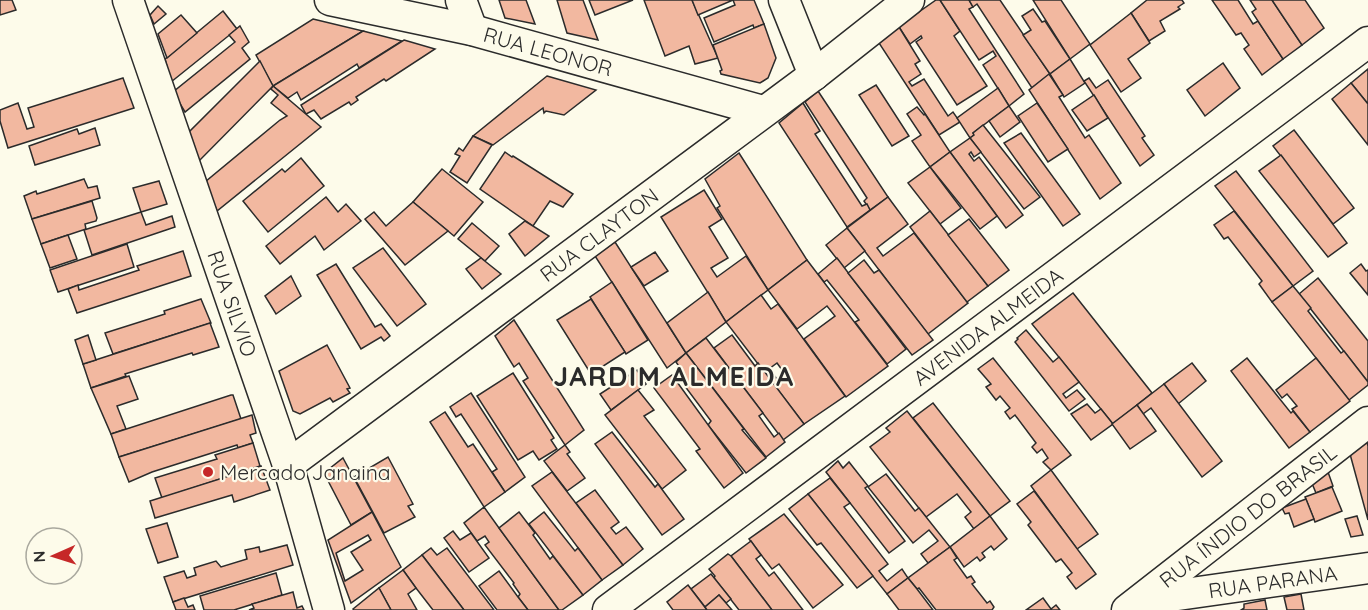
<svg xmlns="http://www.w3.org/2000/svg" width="1368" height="610" font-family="Quicksand,sans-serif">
<rect width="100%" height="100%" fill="#fdfbea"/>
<g fill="#f2b8a0" stroke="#2b2b2b" stroke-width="1.5" fill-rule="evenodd">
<path d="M0,0H12L16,10L0,15Z"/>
<path d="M499,0H526L535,24L505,18Z"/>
<path d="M557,0H583L598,40L567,33Z"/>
<path d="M589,0H633L595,15Z"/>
<path d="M644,0H692L718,58L695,64L689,46L665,56Z"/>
<path d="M692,0H733L698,15Z"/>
<path d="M733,0H754L764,24L754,28L753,25L714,42L704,18L735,5Z"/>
<path d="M936,0H940L960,31L954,36L987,86L957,105L916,42L922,38L921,36L910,44L897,24L910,13L913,16Z"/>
<path d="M940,0H969L973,7L969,9L1024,94L1009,106L983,65L996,56L993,51L979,60Z"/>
<path d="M969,0H1000L1050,74L1032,88L977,4L973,7Z"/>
<path d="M1033,0H1061L1090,44L1070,59Z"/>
<path d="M1147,0H1182L1184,3L1178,7L1180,9L1160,21L1165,31L1149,41L1131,13Z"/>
<path d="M1212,0H1238L1253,24L1258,21L1283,59L1262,75L1244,49L1249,45L1241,33L1236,35Z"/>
<path d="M1250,0H1272L1302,45L1283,59L1252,12L1256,9Z"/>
<path d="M1272,0H1305L1324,28L1302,45Z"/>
<path d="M158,6L166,14L154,24L150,15Z"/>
<path d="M1033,9L1042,22L1045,21L1070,59L1050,74L1023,35L1031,30L1022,16Z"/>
<path d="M223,11L237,29L171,82L165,59Z"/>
<path d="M1131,13L1150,43L1128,59L1141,78L1121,92L1090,45Z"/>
<path d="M181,15L197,33L167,58L158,34Z"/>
<path d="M313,19L363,31L273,86L256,55Z"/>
<path d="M764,24L776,58L768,78L760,83L721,74L720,71L722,70L713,45Z"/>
<path d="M240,26L249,42L242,48L250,59L185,112L173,92L235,42L229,35Z"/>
<path d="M899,27L920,61L915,64L921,74L909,82L912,86L924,79L948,116L953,112L960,122L939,135L879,43Z"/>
<path d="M363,31L402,41L359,68L357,64L301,100L297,92L288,98L273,86Z"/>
<path d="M404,40L435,49L386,81L384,79L356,97L358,100L351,105L349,102L321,119L314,110L306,114L301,105Z"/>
<path d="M1070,59L1085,83L1064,97L1050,74Z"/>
<path d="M260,61L273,86L199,161L188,133Z"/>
<path d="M1223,63L1240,88L1205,116L1187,90Z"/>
<path d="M1368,69V104L1351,83Z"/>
<path d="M1049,74L1063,95L1059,97L1085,138L1089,135L1121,183L1100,199L1029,90Z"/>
<path d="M547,76L596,90L564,115L546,111L544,113L543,108L493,145L473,136Z"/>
<path d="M123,78L134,108L8,148L0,121V110L18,103L27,129L34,127L28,108Z"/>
<path d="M1089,78L1096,88L1108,80L1145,136L1142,138L1154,155L1140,166L1084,81Z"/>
<path d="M1351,83L1368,104V145L1332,99Z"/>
<path d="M876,85L909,136L892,146L859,95Z"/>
<path d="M273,86L321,127L217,211L205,182L280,120L287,116L271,103L278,95L271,89Z"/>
<path d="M998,88L1009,106L973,133L974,135L970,138L957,118Z"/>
<path d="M818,91L888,197L870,210L864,201L867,198L805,102Z"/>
<path d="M1094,95L1108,118L1087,131L1072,110Z"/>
<path d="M803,103L820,131L815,134L862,206L867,204L870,210L847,227L779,123Z"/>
<path d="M1037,103L1068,149L1048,162L1018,116Z"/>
<path d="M1009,106L1020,122L1000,137L989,121Z"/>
<path d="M917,107L924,115L925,114L950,152L930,167L912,141L921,135L907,114Z"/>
<path d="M983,125L1040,197L1024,209L970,138L974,135L973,133Z"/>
<path d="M95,128L100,145L35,165L29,146L77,129L79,134Z"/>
<path d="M1294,130L1354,208L1333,224L1273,146Z"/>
<path d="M1021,133L1080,214L1063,226L1004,143Z"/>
<path d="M473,136L492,145L467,183L450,172L460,156L455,154L459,148L463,151Z"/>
<path d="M970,138L981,152L974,157L971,152L969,154L974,161L979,157L1023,215L1006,228L950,152Z"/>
<path d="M505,152L512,157L513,156L573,194L563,207L550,201L533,226L480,189Z"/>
<path d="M950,152L997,216L980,229L930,167Z"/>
<path d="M739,153L807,260L768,290L717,208L720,206L705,179Z"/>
<path d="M1281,155L1347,243L1328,257L1259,171Z"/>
<path d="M301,158L324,186L268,232L243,201L282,169L285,172Z"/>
<path d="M930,167L961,208L940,224L908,183Z"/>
<path d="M442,169L483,202L454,236L413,202Z"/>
<path d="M1236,171L1313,271L1293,286L1215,186Z"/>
<path d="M84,179L88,188L97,186L100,198L32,219L24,196L36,191L37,194Z"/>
<path d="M159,181L167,204L141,212L133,188Z"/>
<path d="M704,190L722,219L709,227L728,258L711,268L717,277L746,256L768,290L726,322L661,217Z"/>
<path d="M326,197L338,212L346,204L361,221L324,250L315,236L280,264L266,246Z"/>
<path d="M888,197L908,224L877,248L883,256L914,233L968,303L928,334L847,228Z"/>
<path d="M92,201L97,218L96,221L85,224L86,229L41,244L32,219Z"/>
<path d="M413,202L448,231L405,265L365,219L374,212L386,226Z"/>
<path d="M930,211L988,286L967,302L910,227Z"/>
<path d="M1234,211L1293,286L1272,302L1259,284L1262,281L1228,237L1224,239L1214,225Z"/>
<path d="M141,212L146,225L172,216L175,227L92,255L84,230Z"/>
<path d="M969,219L1009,270L988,286L948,235Z"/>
<path d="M525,221L549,236L525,256L509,234Z"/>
<path d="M472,223L499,246L485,261L458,239Z"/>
<path d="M847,228L865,251L844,268L826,245Z"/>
<path d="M68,235L77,259L50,268L41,244Z"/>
<path d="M615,242L686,353L667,368L595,256Z"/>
<path d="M127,244L134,267L58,292L50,270Z"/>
<path d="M383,248L426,304L397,326L353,268Z"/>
<path d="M183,251L191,276L77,313L68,289L78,285L79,290L139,270L137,266Z"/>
<path d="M655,252L668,271L644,286L631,267Z"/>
<path d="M481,258L501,274L482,289L466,269Z"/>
<path d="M837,258L906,349L887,364L855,322L859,320L827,280L824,282L818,274Z"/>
<path d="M807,260L888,366L846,397L804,339L835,316L827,306L797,329L768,290Z"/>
<path d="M864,260L874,273L879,270L933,340L912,355L848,273Z"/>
<path d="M336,264L375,327L381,324L390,336L384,341L381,337L361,349L317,275Z"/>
<path d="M1361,264L1366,271L1368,270V295L1350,273Z"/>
<path d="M291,276L301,296L276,314L265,296Z"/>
<path d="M1318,278L1368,341V382L1299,294Z"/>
<path d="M612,282L648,340L626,354L590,297Z"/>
<path d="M1293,286L1311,308L1308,311L1341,353L1344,351L1368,382V385L1349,400L1272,302Z"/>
<path d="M708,292L726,322L686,353L667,323Z"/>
<path d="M1073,293L1152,393L1113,424L1032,324Z"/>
<path d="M761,295L771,309L778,304L845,396L804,424L726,322ZM777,363L785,374L777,379L769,369Z"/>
<path d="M201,299L211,323L113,354L105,333L165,314L164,311Z"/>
<path d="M591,299L625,352L591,374L557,320Z"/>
<path d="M514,320L584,430L565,445L523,381L528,378L519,363L514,367L495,336Z"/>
<path d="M210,323L219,347L193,355L192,353L125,374L126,376L91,388L83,364Z"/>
<path d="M1026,330L1053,362L1059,357L1079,382L1063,394L1066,398L1077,390L1085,399L1069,411L1015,342L1018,339L1017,338Z"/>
<path d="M88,335L96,360L83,364L75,340Z"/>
<path d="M732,335L755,366L758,363L804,424L783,440L714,348Z"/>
<path d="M706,338L763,413L759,416L774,437L779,433L785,442L766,457L686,353Z"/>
<path d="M327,345L350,388L347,389L350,393L333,402L330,398L300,414L293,411L279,371Z"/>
<path d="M686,353L744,429L742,430L766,458L746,473L708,425L711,421L678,377L684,373L676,362Z"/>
<path d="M993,358L1071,455L1051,470L1043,462L1048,458L1042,449L1037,453L1032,447L1036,443L1015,415L1010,419L1005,412L1010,408L1000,396L996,400L986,387L991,384L978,369Z"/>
<path d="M1247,358L1291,413L1293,411L1310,432L1289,448L1231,371Z"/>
<path d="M1316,358L1350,401L1310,432L1292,409L1297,406L1287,394L1282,398L1276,390Z"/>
<path d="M1192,363L1206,381L1178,404L1164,384Z"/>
<path d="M637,370L646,384L611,410L600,394Z"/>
<path d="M513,373L554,438L551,440L557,449L539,460L533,451L518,460L477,396Z"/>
<path d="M672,375L743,473L724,488L696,451L700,449L654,388Z"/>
<path d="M129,376L138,399L117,406L126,429L111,434L91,388Z"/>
<path d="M1164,384L1222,461L1202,477L1151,408L1143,414L1137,405Z"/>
<path d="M638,390L654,410L644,416L686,470L662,489L605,415Z"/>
<path d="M471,393L525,477L505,492L492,472L497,469L461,414L456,417L450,407Z"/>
<path d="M231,395H233L241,419L119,457L111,434Z"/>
<path d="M933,403L1010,501L990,516L913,418Z"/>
<path d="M1087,404L1095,413L1101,409L1113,424L1091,440L1071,414Z"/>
<path d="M1137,405L1156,431L1130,449L1112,424Z"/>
<path d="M907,411L990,516L974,529L965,517L971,512L957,494L926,517L870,447L890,432L886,428Z"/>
<path d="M445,412L468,447L473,444L505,492L484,507L430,422Z"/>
<path d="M252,415L256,433L250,435L253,443L238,448L237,445L152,472L129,482L119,457Z"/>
<path d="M612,432L655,487L658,484L684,519L662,535L595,444Z"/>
<path d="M1367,442L1368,446V520L1350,454Z"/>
<path d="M253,443L260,466L162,498L155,478L217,459L215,455Z"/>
<path d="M565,445L570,452L567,454L585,478L567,491L544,461Z"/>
<path d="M388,457L413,504L408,506L415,517L384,533L354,477Z"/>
<path d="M343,458L372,512L351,525L324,473Z"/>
<path d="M838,461L843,468L849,462L868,486L865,488L905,541L889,553L826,472Z"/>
<path d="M261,466L270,490L234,502L232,495L155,518L150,501Z"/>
<path d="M1051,470L1098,534L1077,549L1031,486Z"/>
<path d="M552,472L623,565L602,580L532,486Z"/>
<path d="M1328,472L1333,486L1316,493L1311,481Z"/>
<path d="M886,474L915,511L919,508L950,547L928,563L921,554L938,541L929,530L913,543L868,487Z"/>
<path d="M830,478L850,503L844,507L888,564L879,571L887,581L902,569L908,578L887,594L808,494Z"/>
<path d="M1332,487L1342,511L1315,522L1305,497Z"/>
<path d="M595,490L619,522L611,528L616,534L626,527L643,549L623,565L576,503Z"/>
<path d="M1034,491L1096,574L1076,589L1067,577L1072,573L1061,559L1056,562L1028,525L1031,522L1017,504Z"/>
<path d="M808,494L873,576L857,588L821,543L817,545L789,509Z"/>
<path d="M1306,499L1314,519L1294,527L1289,513L1285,514L1282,508Z"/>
<path d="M484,507L499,528L559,610H528L518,597L520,594L513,584L514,583L485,545L489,542L485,536L477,541L464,523Z"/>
<path d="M372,512L401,567L351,603L328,540ZM368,535L371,540L351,552L363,570L345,581L336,553Z"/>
<path d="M519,512L535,533L533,535L550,559L553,556L583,595L562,610H559L499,528Z"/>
<path d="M544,512L575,551L578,548L602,580L583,595L529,524Z"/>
<path d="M784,514L843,585L813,608L779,564L772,569L749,539Z"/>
<path d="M990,516L1007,539L994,550L991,546L982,553L985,557L980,561L977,557L964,567L950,547Z"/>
<path d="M1357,516L1363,535L1351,537L1345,519Z"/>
<path d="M167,523L178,557L158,563L146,529Z"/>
<path d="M453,531L460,540L471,533L489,558L469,572L444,538Z"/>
<path d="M751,541L761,555L756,559L769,576L774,572L803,610H772L731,556Z"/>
<path d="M287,545L293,565L173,602L164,577L184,571L187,578L196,575L194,568L200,566L216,561L221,567L247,559L245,550L259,547L260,552Z"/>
<path d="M950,547L957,558L954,560L967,578L971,576L975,582L972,584L987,603L990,601L994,607L992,610H936L919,588L917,589L908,578Z"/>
<path d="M431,548L437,555L447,548L494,610H464L422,555Z"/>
<path d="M728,554L731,556L772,610H739L714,578L715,576L709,569Z"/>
<path d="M422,555L464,610H433L416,588L403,570Z"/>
<path d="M403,570L416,588L408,594L417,610H391L379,588Z"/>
<path d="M499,571L518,597L528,610H497L479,586Z"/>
<path d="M276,573L282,595L234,610H204L200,596Z"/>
<path d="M711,574L731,599L726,603L719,595L705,607L691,589Z"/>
<path d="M908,578L917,589L933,610H899L887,594Z"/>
<path d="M688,585L691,589L707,610H673L667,602Z"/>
<path d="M379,588L391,610H354L353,609Z"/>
<path d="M293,592L297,608L302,606L304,610H249L254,608L252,604Z"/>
<path d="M1301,594L1304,610H1287L1284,597Z"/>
<path d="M719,595L726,603L732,610H707L705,607Z"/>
<path d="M184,598L188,607L193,605L195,610H176L173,602Z"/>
<path d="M1043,598L1051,609L1056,605L1060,610H1026Z"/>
<path d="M1265,600L1267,610H1241L1244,608V604Z"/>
</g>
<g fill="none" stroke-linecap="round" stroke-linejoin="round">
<defs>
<g id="minor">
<path id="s1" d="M128,0L288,465L329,610"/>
<path id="s2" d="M330,0L472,30L763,111"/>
<path d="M461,0L472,30"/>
<path d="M784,0L814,75"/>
<path id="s3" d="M288,465L814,75L909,0"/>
<path id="s4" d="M1142,600L1368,568"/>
<path id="s5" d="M608,610L1368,42"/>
<path id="s6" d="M1127,610L1368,422"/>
</g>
</defs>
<use href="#minor" stroke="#2b2b2b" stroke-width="33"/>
<use href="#minor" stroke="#fdfbea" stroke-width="30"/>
</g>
<circle fill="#c62828" stroke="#fdfbea" stroke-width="2" cx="208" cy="472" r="6"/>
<g text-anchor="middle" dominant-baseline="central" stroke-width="4.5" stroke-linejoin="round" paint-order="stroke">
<g font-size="21" fill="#2b2b2b" stroke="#fdfbea">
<text stroke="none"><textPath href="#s2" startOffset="224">RUA LEONOR</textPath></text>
<text stroke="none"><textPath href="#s3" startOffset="387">RUA CLAYTON</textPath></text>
<text stroke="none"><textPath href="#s1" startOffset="321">RUA SILVIO</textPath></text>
<text stroke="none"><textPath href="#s5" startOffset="474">AVENIDA ALMEIDA</textPath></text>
<text stroke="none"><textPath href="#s6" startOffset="153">RUA ÍNDIO DO BRASIL</textPath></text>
<text stroke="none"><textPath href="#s4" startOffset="132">RUA PARANA</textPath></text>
</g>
<g font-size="21" fill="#2b2b2b" stroke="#fdfbea" text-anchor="start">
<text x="220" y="472">Mercado Janaina</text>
</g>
<g font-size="27" font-weight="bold" letter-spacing="1.5" fill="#2b2b2b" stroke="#fdfbea">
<text x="674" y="376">JARDIM ALMEIDA</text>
</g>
</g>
<g transform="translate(54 556) rotate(267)"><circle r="28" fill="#fdfbea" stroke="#a9a89e" stroke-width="1.5"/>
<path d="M0-4.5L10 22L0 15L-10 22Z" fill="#c62828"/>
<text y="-9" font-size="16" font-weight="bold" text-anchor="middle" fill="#2b2b2b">N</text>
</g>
</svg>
